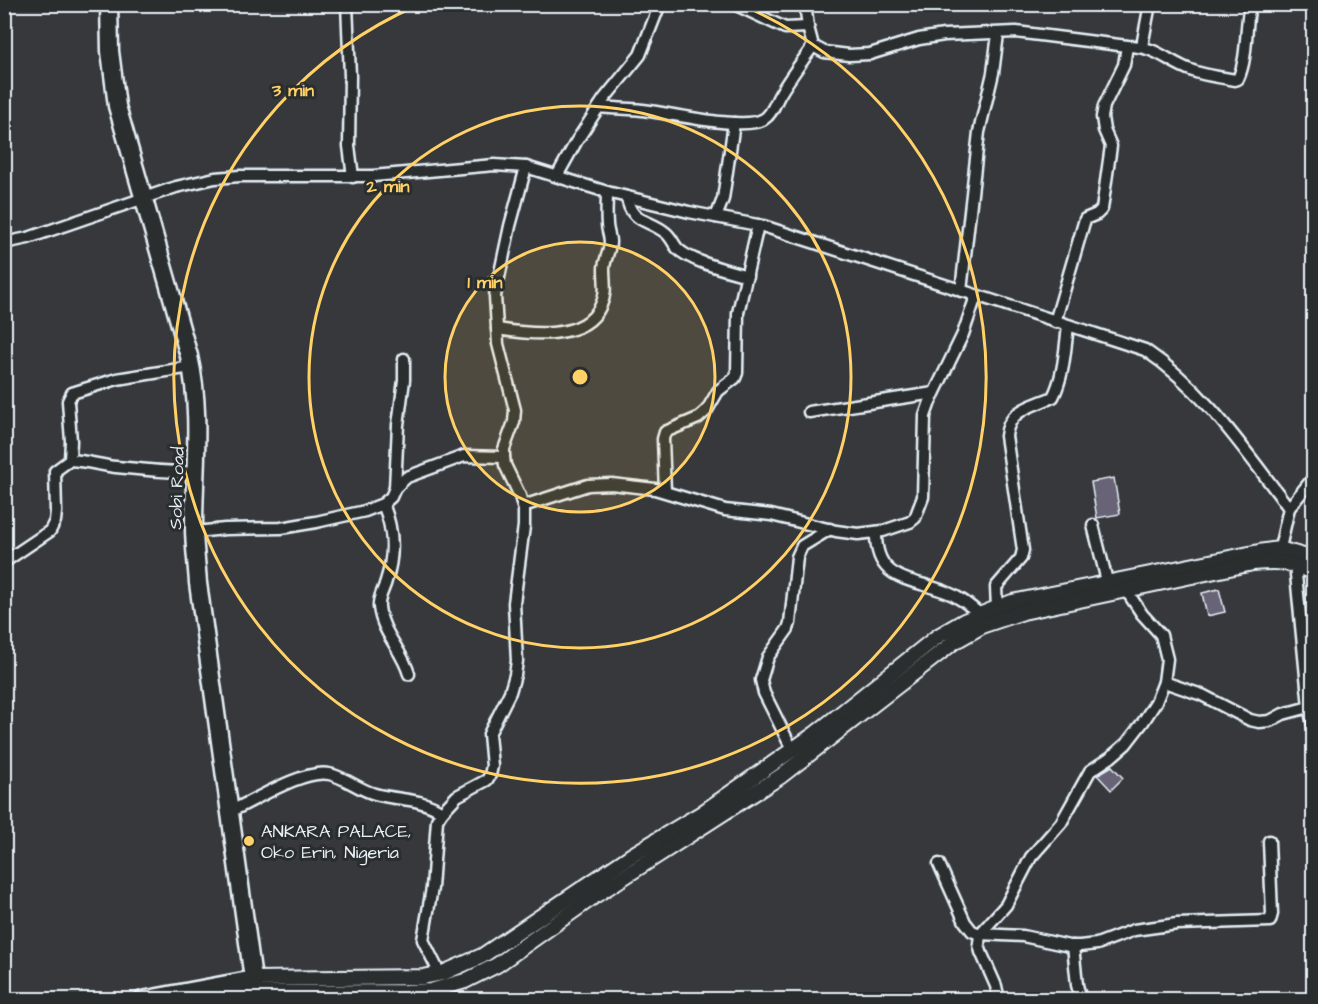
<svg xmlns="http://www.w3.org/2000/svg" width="1318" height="1004" font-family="'Architects Daughter',sans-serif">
<rect width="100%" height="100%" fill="#36383c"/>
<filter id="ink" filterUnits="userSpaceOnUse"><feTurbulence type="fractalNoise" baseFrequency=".0167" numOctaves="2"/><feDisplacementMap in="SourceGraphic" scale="12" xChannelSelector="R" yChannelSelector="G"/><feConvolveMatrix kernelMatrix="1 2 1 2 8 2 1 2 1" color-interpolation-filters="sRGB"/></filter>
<g filter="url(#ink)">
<g fill="#676476" stroke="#e8f1f8" stroke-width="1.5">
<path d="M1114,478L1120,514L1097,518L1091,482Z"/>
<path d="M1219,589L1225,612L1207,616L1202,593Z"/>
<path d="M1112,766L1123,778L1111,790L1097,775Z"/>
</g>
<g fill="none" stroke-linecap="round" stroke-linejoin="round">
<defs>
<g id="minor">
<path d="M347,4L350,76L349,146L353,177"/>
<path d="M734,4L785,28L808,27"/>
<path d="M805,4L808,27L813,46L824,52L849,55L870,54L919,39L944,35L1016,32L1127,46C1157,46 1167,62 1193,71C1206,76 1221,77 1235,80L1238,79C1248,57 1245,28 1250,4"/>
<path d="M1142,46L1150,4"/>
<path d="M599,107C616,109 633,108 650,111C673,114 746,131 764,119C772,114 775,103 779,96C789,78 802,62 813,46"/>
<path d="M557,176L576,142L604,99L640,55L660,4"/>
<path d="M627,197C630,223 649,219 666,233C671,237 673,243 677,248C688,261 730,271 747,276"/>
<path d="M716,217L723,199L734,123"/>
<path d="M4,243L28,238L176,187L215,178L240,176H373L494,165L526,167L607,192L689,212L763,226L1145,350C1205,390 1245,451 1289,508"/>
<path d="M961,291L979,132L993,73L998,34"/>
<path d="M1055,322L1085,219L1097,214L1102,209L1111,146L1104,130L1102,117L1104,106L1124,65L1127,46"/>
<path d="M497,329C528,334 585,342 601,305C607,293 604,282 604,269C604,260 610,252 610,242C610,236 607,230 607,224C606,214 607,203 607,192"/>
<path d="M809,412L934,393"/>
<path d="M70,460C88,461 99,465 116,467C143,470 170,472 197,473"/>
<path d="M395,488L407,477L464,456L504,457"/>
<path d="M665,491L663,439L665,432L698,418L707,410L718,391L735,378L737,373L738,313L758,225"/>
<path d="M383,504C394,530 395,554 386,581C384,590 378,597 379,607C382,633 402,650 409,674"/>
<path d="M523,506L588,485L611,484L655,489L725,510L771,515L836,531L858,534L883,531L910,522L915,518L923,497L925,416L930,402L963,334L976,296"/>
<path d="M1093,525L1107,581"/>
<path d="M195,532L225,529L281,528L316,522L365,511L383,504L391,497L395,488L398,425L404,380V359"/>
<path d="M876,532C875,582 911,578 946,592C960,597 970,606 981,615"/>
<path d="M1278,557L1289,508L1314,477"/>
<path d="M4,562L50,531L55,521L56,512L55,471L70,460L71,441L68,401L72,393L117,379L191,367"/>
<path d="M1295,564L1309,707L1314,729"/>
<path d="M997,608L996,587L1021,558L1023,550L1006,436C1009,409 1031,407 1053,397C1064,376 1065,349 1068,326"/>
<path d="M1164,682L1202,695L1250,720L1259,722L1270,721L1283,714L1309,707"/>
<path d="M793,751L764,693L761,680L768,657L788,629L790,623L797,557L802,546L830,529"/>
<path d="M231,811C254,801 303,769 329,774C345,777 359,790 375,794C400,801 419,797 442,812"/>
<path d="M939,864L965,922L972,931L980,934L1023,936L1069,946H1080L1097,944L1134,930L1177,924L1270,921L1272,914L1269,841"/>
<path d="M1073,946L1077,985L1081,1000"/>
<path d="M440,974L423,940L432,888L437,820L442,812L457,796L487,780L490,775L492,766L489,734L510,692L515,675L517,661L514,603L524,526V510L520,496L505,465L504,457V449L514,422L515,410L498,344L495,296L510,226L526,167"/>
<path d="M999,1000L996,986L981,952L979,944L980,934L1006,905L1031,857L1061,823L1090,771L1111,757L1126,744L1143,722L1156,702L1164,682L1167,659L1161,635L1142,614L1126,590"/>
</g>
<g id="major">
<path d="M254,979L423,977L443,973L482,956L632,855L702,813L815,734L938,636L964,621L1012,602L1259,552L1279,549L1314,559"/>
<path d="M255,993L406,992L431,991L465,981L497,965L596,895L781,776L954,642L984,625L1023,612L1253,563C1279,561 1290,561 1314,573"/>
</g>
<g id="highway">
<path d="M109,4L110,51L117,106L189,356C202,413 194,469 194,527C194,546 197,565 198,583L255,993L211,1000"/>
<path d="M142,1000L254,979"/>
</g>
</defs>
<use href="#minor" stroke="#e8f1f8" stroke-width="15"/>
<use href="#major" stroke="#e8f1f8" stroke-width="18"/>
<use href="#highway" stroke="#e8f1f8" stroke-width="21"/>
<use href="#minor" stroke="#2a2d2e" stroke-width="10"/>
<use href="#major" stroke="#2a2d2e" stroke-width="14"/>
<use href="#highway" stroke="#2a2d2e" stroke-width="16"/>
</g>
</g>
<circle cx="580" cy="377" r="135" fill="#ffd166" fill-opacity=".12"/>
<g fill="none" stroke="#ffd166" stroke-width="3">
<circle cx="580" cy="377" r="135"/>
<circle cx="580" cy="377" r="271"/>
<path d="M742 5A406 406 0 1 1 418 5"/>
</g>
<circle fill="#ffd166" stroke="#2a2d2e" stroke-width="2" cx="249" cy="841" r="6"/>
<g text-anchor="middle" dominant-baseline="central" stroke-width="6" stroke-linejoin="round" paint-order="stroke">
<g font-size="18" fill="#e8f1f8" stroke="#2a2d2e">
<text transform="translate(177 488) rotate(-88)">Sobi Road</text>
</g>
<g font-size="18" fill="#e8f1f8" stroke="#2a2d2e" text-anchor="start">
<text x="261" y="831">ANKARA PALACE,<tspan x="261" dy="21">Oko Erin, Nigeria</tspan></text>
</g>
</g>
<circle cx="580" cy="377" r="9" fill="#ffd166" stroke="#2a2d2e" stroke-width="3"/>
<g font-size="18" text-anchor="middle" font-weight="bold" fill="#ffd166" stroke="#2a2d2e" stroke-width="6" stroke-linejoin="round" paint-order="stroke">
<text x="293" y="96">3 min</text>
<text x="388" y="192">2 min</text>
<text x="485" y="288">1 min</text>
</g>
<rect width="1318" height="1004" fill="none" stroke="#2a2d2e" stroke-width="24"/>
<rect x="12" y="12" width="1294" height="980" fill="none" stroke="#e8f1f8" stroke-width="2" filter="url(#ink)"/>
</svg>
